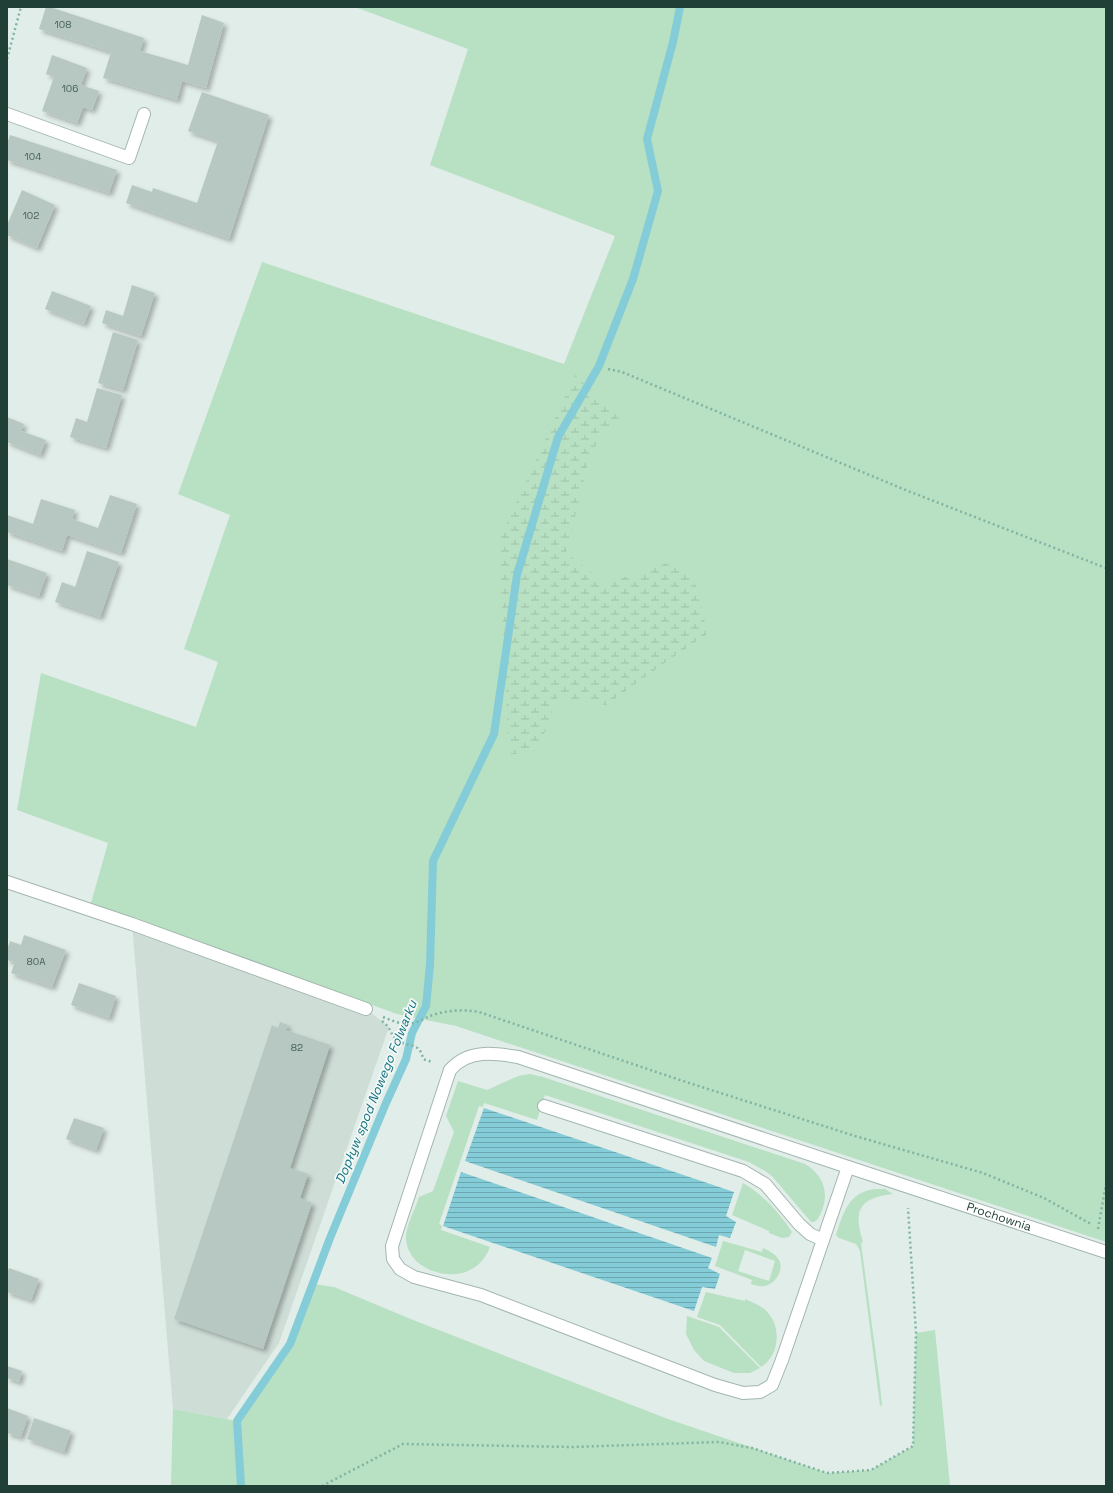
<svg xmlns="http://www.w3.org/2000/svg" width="1113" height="1493" font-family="'Space Grotesk',sans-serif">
<defs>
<pattern id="wetland-marsh" width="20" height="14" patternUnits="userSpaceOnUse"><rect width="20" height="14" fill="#b8e0c3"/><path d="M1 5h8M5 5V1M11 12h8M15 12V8" fill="none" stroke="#9ec1a8"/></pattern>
<pattern id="water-rules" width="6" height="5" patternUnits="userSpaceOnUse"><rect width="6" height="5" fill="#84ccd7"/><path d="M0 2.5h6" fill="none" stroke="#6ca7af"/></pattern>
<filter id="shadow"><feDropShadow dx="3.5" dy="3.5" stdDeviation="2" flood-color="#0004"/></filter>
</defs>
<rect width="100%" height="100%" fill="#e1ede8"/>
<path fill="#cfddd7" d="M132,924L366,1009L389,1027L279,1343L227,1419L173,1409Z"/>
<g fill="#b8e0c3" fill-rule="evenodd">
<path d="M355,7H1106V1242L456,1026L397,1014L91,903L108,843L17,810L41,673L196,727L218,662L184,649L230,515L178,494L262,262L564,364L615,236L430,165L468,49Z"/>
<path d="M530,1074L543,1077L805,1164C823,1175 830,1192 821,1213C819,1217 818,1220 814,1222H811L772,1176L765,1171L749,1162L545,1095L537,1120L484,1103L483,1107L479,1106L439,1224L442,1226L441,1230L490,1247C486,1257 480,1265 470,1270C447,1282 407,1268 406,1238C406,1225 415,1210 419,1197L433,1191L454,1132L446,1116L458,1081L487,1090L518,1076Z"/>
<path d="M743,1183C763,1195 779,1212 792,1232L789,1237L782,1238L769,1233V1231L732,1215Z"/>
<path d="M875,1189H885L893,1194C859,1198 853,1210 863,1242L861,1243L880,1385L882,1405L880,1406L860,1251L856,1244L839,1238L836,1235C843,1213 849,1192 875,1189Z"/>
<path d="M723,1241L762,1252L763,1248C770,1251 777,1255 780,1262C783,1272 774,1285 764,1286C760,1287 755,1285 751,1284L752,1280L715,1266ZM745,1250L775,1261L769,1281L738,1271Z"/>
<path d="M313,1284L334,1287L413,1320L668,1419L827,1473L871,1470L913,1446L916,1333L935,1330L950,1486H171L173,1409L237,1421L290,1344Z"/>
<path d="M706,1292L745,1301V1299C754,1303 763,1306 769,1314C782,1330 778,1357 761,1367L720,1325L697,1317Z"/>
<path d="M687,1316L719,1327L760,1368L750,1373H734L704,1361L694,1350L686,1334Z"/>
</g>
<path fill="url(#wetland-marsh)" d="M575,375L619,418L591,451L566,553L606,583L673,561L698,588L707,634L666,662L606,705L558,696L538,750L509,755L499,540Z"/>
<g fill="url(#water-rules)">
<path d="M484,1108L734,1192L726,1216L736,1222L730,1238L719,1235L716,1247L465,1161Z"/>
<path d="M461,1172L712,1258L708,1268L720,1274L715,1289L702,1287L694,1311L443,1226Z"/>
</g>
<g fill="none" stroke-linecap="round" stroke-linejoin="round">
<path stroke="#84ccd7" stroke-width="8" d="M241,1486L237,1421L290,1344L330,1238L386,1103L406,1059L412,1033L426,1006L430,965L433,861L494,734L517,575L558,437L599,366L633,279L658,191L647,139L673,42L680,7"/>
</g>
<g fill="#b6c8c1" filter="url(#shadow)">
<path d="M46,7H50L144,38L140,51L188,65L202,15L224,23L206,88L182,81L177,100L103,78L111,52L39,29Z"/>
<path d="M52,55L87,68L81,85L99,91L92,110L83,107L77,123L42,111L54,77L46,74Z"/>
<path d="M202,92L269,115L229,239L126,203L132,185L152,192L153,188L197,203L218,141L188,131Z"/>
<path d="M10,135L117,170L109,193L7,160V144Z"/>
<path d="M22,190L55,205L37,248L7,235V225Z"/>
<path d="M132,285L155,293L141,336L102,323L106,310L123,316Z"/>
<path d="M52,291L91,306L84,324L45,309Z"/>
<path d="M113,332L138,340L123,390L98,383Z"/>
<path d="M97,388L122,395L106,448L70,437L76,418L87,422Z"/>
<path d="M7,417L24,424L21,431L46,440L40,455L7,442Z"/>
<path d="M110,495L137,504L121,553L67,535L62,551L7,532V515L33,524L41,499L75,510L72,519L98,528Z"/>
<path d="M87,551L119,562L100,617L55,602L62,582L75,587Z"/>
<path d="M7,559L47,573L39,596L7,585Z"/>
<path d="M24,935L66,950L52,987L11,973L15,962L7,960V950L10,941L21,945Z"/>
<path d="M79,983L116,996L109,1018L71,1005Z"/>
<path d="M280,1022L288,1025L286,1030L330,1045L290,1168L308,1174L300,1198L312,1203L263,1349L174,1319L272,1025L278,1028Z"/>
<path d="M74,1118L104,1128L96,1150L66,1139Z"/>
<path d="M9,1268L39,1279L31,1300L7,1292V1274Z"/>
<path d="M7,1366L22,1371L19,1382L7,1378Z"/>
<path d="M7,1408L28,1416L21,1437L7,1433Z"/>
<path d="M34,1418L71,1431L64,1452L27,1439Z"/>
</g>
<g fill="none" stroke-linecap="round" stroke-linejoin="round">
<defs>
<g id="lane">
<path d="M7,114L129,158L144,114"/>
<path d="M7,882L132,924L366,1009"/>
<path d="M450,1070L392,1246L393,1259L400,1269L414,1277L481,1295L715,1385L743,1393L760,1392L772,1385L782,1360"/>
<path d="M544,1106L743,1171L765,1184L799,1224L810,1234L823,1240"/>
</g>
<g id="street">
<path d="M450,1070C468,1049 494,1053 518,1057L848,1167L782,1360"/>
<path id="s1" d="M848,1167L1106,1252"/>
</g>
</defs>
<use href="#lane" stroke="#a3b6af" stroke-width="14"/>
<use href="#street" stroke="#a3b6af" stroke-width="14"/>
<g stroke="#7fb4a2" stroke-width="2.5" stroke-dasharray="2 3" stroke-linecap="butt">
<path d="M7,59L21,7"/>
<path d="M608,369L622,372L908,491L1106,568"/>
<path d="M383,1017C391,1020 399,1024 407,1024C416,1024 423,1019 430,1016C447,1010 463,1009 479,1012L683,1081L855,1136L983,1173L1044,1198L1091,1224"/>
<path d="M382,1021C391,1028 389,1031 395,1038C405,1049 420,1040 423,1059L432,1062"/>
<path d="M1098,1229L1106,1184"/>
<path d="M322,1486L403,1444L573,1447L719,1442L752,1448L827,1473L871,1470L913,1446L916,1333L908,1208"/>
</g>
<use href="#lane" stroke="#fff" stroke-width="12"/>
<use href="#street" stroke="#fff" stroke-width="12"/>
</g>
<g text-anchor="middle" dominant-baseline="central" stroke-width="3.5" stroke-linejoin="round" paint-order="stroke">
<g font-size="10" fill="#46625a">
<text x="63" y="24">108</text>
<text x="70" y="88">106</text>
<text x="33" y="156">104</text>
<text x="31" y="215">102</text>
<text x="36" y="961">80A</text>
<text x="297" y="1047">82</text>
</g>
<g font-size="12" fill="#204037" stroke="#f2f9f6">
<text stroke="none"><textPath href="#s1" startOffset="159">Prochownia</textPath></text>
</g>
<g font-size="13" font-style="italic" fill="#147181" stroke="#f2f9f6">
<text transform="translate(376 1092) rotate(-68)">Dopływ spod Nowego Folwarku</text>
</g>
</g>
<rect width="1113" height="1493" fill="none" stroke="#204037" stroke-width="16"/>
</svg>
